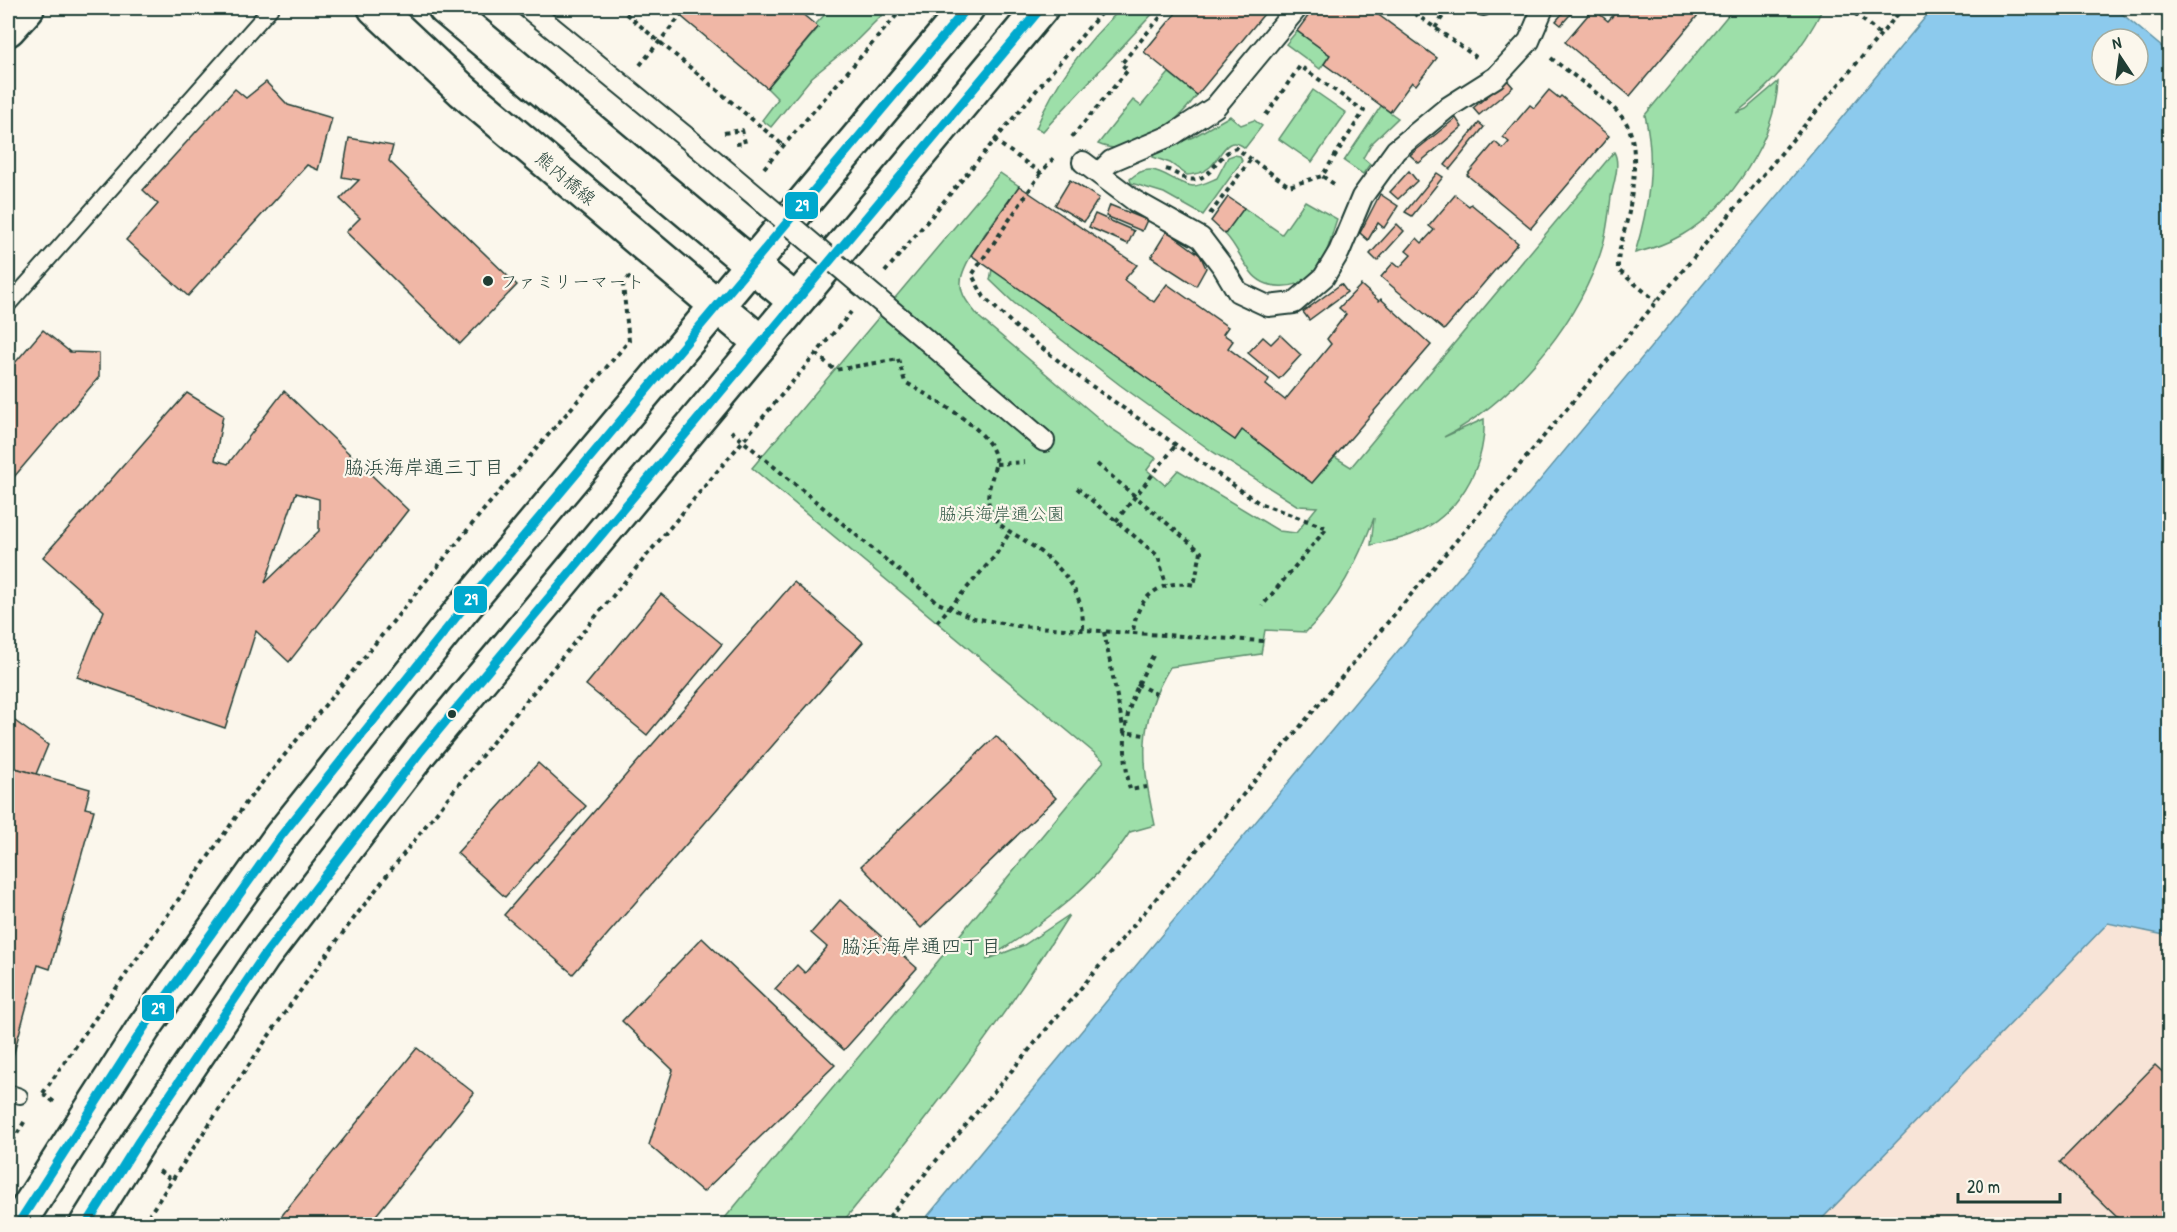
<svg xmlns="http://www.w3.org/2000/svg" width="2177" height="1232" font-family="'Patrick Hand','Klee One',sans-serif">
<rect width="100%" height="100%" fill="#fbf7ec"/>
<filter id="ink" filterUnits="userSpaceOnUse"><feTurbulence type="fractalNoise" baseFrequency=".0167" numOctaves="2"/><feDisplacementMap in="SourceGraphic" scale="12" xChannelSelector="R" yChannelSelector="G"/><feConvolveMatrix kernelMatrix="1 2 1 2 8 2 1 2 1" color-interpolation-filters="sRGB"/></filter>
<g filter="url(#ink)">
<path fill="#f8e4d7" d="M2108,923L2169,936V1224H1817Z"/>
<g fill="#9ddfa9" stroke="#5e8e6e" stroke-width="1.5">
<path d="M831,8H889L854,43L812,77L771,127L762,120L778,99L767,88L818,28L815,25Z"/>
<path d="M1122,8H1158L1043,131L1036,128C1055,82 1086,42 1122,8Z"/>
<path d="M1734,8H1823C1803,49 1772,86 1736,113L1746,109L1778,82C1775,138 1732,206 1682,235C1668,243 1651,249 1635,253C1649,207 1656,162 1645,115Z"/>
<path d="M1297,31L1330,55L1320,69L1286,44Z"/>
<path d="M1169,73L1197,95C1177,123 1135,160 1098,144L1133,100L1141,106Z"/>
<path d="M1313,90L1346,113L1312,162L1279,139Z"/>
<path d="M1381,106L1398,118L1371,144L1363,158L1370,164L1363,174L1344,161Z"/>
<path d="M1230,116L1241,125L1254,120L1262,126L1245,148C1226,133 1222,156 1210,167C1203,173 1196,174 1187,175L1170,163L1153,157L1154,152L1193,137Z"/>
<path d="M1614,152C1621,164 1613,185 1611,197C1608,219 1606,240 1598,260C1571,332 1512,401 1444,437L1484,419C1486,468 1457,517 1411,535C1399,540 1384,542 1371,545L1374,518C1358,560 1338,601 1306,632L1265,630L1261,654L1170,667C1136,722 1142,766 1155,825L1130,832C1095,886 1040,926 986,960L1024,945L1069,915C1001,1024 922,1125 841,1224H720L1104,761L752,468L1000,173L1019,186C1006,206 961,260 961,282C960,296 971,307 980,318L1109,427L1156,458L1147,470L1165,485L1178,470L1279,531L1296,533L1317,507L1298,506L1213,452L1120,385L1014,303L990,280L992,269L1235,440L1242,430L1312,483L1335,457L1351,467Z"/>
<path d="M1234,155L1240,156L1242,161L1203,215L1164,193L1131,183L1130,179C1155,156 1170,184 1193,186C1201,186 1210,181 1217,178L1228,157Z"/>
<path d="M1305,201L1337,219C1331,235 1326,264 1313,275C1296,290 1265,291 1251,272C1241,260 1236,245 1225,234L1244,208L1282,234Z"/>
</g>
<path fill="#8ccaed" stroke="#6092a3" stroke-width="1.5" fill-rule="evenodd" d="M1933,8H2115L2169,53V936L2108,923L1817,1224H921ZM2102,39H2138V75H2102Z"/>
<g fill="#f0b7a6" stroke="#1f3d34" stroke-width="1.5" fill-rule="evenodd">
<path d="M671,8H795L818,27L767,88Z"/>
<path d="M1180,8H1269L1197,95L1144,52Z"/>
<path d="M1314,8H1369L1437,58L1416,85L1412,82L1390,112L1324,64L1330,55L1297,31Z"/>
<path d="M1567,8H1576L1561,25L1556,21Z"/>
<path d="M1620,8H1704L1630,96L1565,42L1593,9L1608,21Z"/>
<path d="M1507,80L1513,87L1479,115L1473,108Z"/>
<path d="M266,82L288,105L332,118L318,170L307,165L188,296L126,240L158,204L143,190L235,89L246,98Z"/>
<path d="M1549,90L1559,98L1561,96L1609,136L1531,228L1467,175L1495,142L1503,149L1509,142L1503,137L1530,105L1534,108Z"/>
<path d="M1456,118L1462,127L1419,163L1410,155Z"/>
<path d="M1479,123L1484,127L1450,169L1445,165Z"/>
<path d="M349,138L393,146L389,161L517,285L460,344L346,232L360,218L340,199L359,180L342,177Z"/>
<path d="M1409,171L1417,181L1398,199L1390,192Z"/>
<path d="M1437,173L1443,177L1412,216L1405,212Z"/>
<path d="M1070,180L1099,198L1084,222L1055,205Z"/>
<path d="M1019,186L1137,265L1124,280L1154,302L1167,284L1228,327L1223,334L1233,341L1228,348L1269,379L1266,385L1285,400L1331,344L1327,339L1346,314L1339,308L1361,285L1379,301L1381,299L1431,345L1312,483L1242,430L1235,440L971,255Z"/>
<path d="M1380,194L1398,206L1384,228L1378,223L1368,240L1360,233Z"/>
<path d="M1455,195L1469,206L1471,204L1518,243L1444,330L1381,277L1394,262L1400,267L1411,255L1406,251L1417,238L1422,243L1434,230L1429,226Z"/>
<path d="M1228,197L1244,208L1225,234L1211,221Z"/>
<path d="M1110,205L1147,220L1142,231L1106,216Z"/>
<path d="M1095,214L1134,231L1128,244L1089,227Z"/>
<path d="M1397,224L1404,231L1377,261L1370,254Z"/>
<path d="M1167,231L1200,255L1206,268L1196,286L1151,257Z"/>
<path d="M1341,284L1347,292L1309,320L1303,312Z"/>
<path d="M43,330L70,352L99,353V377L8,484V371Z"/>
<path d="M1280,335L1301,355L1279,379L1248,353L1263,337L1271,344Z"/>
<path d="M284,391L408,510L289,662L256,631L225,728L77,677L104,611L43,557L187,393L223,415L215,460L228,464ZM296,493L319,499V531L265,583Z"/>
<path d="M794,582L863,642L573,974L504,915Z"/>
<path d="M661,594L722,644L647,735L586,685Z"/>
<path d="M8,716L48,745L36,774L8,766Z"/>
<path d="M996,736L1056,798L921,928L861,866Z"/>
<path d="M538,763L586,806L505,897L457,853Z"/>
<path d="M8,766L90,789L85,808L94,810L50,969L38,965L13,1056L8,1054Z"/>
<path d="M840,900L917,968L844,1050L775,989L797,965L805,973L827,947L811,933Z"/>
<path d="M702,938L835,1065L703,1192L649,1145L673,1070L622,1021Z"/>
<path d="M417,1048L474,1093L369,1224H275Z"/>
<path d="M2155,1065L2170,1079V1210L2155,1224H2124L2060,1162Z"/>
</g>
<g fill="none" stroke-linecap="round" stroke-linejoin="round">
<defs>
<g id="service">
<path d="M1483,8H1484"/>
<path d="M8,305L271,8"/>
<path d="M8,1092L20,1096"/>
</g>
<g id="pedestrian">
<path d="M528,8L687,138"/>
<path d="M1083,162L1135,201L1201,238L1223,267L1238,292L1268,306L1294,303L1324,277L1339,252L1362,197L1396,150L1447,108L1496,77L1529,41L1543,8"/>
<path d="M1099,173L1111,161L1172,135L1215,107L1297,8"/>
<path d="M925,339L1044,441"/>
</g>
<g id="tertiary">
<path d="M375,8L463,91L761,343"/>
<path d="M445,8L795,301"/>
<path d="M18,1224L143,1029L281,836L461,611L967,8"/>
<path d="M87,1224L139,1141L263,957L421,751L1041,8"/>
</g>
<path id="primary" d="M8,29L27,8"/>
</defs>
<use href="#service" stroke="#1f3d34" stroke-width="18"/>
<use href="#pedestrian" stroke="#1f3d34" stroke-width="24"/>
<use href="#tertiary" stroke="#1f3d34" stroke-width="38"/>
<use href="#primary" stroke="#1f3d34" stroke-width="38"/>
<g stroke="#1f3d34" stroke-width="4" stroke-dasharray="4.5 4.5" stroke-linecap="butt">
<path d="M619,8L784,146"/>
<path d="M1407,8L1476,57"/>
<path d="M1848,8L1880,34"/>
<path d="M2154,8L2170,20"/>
<path d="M1435,28L1447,10L1443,8"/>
<path d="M1551,58C1572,75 1605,97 1622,117C1641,138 1633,186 1629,212C1625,231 1617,251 1618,270L1656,301"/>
<path d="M640,65L687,8"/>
<path d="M1266,115L1300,66L1364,111L1322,176L1337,186"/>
<path d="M724,133L742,130L745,143L735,144"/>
<path d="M1072,137L1128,70L1121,64L1168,8"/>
<path d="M994,140L1041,173L1056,155"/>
<path d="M764,168L903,8"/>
<path d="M1166,169C1172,171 1178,175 1184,178C1211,187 1215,154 1236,148L1251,159"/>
<path d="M1041,173L972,275L984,297L1018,329L1079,377L1259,503L1327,528L1262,606"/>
<path d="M1210,214L1251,159L1289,186L1322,176"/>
<path d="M885,272L1105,8"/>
<path d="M816,354L835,370L899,359"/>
<path d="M898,359L905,382C929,397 1002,433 995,466C991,485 982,499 995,518C1002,529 1013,533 1024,540C1057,563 1085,587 1083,631"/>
<path d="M731,431L938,603L974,618L1018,626L1263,641"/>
<path d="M996,464L1025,462"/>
<path d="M1097,464L1201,552L1194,585C1159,578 1135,599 1133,634"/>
<path d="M1077,488L1158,556L1166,585"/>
<path d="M1116,521L1176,445"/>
<path d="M937,622L995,556L1010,532"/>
<path d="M1104,632L1124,732L1144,735"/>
<path d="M1137,684L1156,694"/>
<path d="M1147,787L1130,790C1119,733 1125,705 1154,654"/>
<path d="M43,1093L248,800L482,512L629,341L623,285L630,276"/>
<path d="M43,1094L57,1104"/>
<path d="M8,1149L26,1119"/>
<path d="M159,1171L172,1180"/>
<path d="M143,1224C205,1131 266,1036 333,946C497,728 676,522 851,312"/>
<path d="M883,1224L1903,8"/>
</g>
<use href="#service" stroke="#fbf7ec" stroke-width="14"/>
<use href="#pedestrian" stroke="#fbf7ec" stroke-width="20"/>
<use href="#tertiary" stroke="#fbf7ec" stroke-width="33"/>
<use href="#primary" stroke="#fbf7ec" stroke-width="33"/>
<defs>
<path id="pedestrian-bridge" d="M687,138L925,339"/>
</defs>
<use href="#pedestrian-bridge" stroke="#1f3d34" stroke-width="24" stroke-linecap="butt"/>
<use href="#pedestrian-bridge" stroke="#fbf7ec" stroke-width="20"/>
<defs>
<g id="bus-1">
<path d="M18,1224L143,1029L281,836L461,611L967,8"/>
<path d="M87,1224L139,1141L263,957L421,751L1041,8"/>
</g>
</defs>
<use href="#bus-1" stroke="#fbf7ec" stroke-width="14"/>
<use href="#bus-1" stroke="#00a9ce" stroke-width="9"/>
</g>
</g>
<g fill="#1f3d34" stroke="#fbf7ec" stroke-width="2">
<circle cx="488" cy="281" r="6"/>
<circle cx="452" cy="714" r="5"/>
</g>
<g text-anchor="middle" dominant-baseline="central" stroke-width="4.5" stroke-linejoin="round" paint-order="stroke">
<g font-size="18" fill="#1f3d34" stroke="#fbf7ec">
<text transform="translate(566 178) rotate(40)">熊内橋線</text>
</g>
<g font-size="18" fill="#1f3d34" stroke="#fbf7ec" text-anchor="start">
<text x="500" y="281">ファミリーマート</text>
</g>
<g font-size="18" fill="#385d4b" stroke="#fbf7ec">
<text x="1002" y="513">脇浜海岸通公園</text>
</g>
<g font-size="20" fill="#1f3d34" stroke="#fbf7ec">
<text x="424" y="466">脇浜海岸通三丁目</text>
<text x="921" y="945">脇浜海岸通四丁目</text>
</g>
</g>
<g stroke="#fbf7ec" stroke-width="2">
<rect x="784" y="191" width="35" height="29" rx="6" fill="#00a9ce"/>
<rect x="453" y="585" width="35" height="29" rx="6" fill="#00a9ce"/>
<rect x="141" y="994" width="34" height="28" rx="6" fill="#00a9ce"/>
</g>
<g font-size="16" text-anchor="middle" font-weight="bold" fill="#fff">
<text x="802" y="211">29</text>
<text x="471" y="605">29</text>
<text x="158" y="1014">29</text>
</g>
<rect width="2177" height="1232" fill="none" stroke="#fbf7ec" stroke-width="30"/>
<rect x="15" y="15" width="2147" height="1202" fill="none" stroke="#1f3d34" stroke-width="2" filter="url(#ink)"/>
<g transform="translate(2120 57) rotate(347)"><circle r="28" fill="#fbf7ec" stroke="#a3ada2" stroke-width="1.5"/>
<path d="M0-4.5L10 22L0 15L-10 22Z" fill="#1f3d34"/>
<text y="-9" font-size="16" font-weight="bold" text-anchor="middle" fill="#1f3d34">N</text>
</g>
<path d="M1958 1193v9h102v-9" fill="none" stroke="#1f3d34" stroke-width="3"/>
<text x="1967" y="1193" font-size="18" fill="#1f3d34" stroke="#fbf7ec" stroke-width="4.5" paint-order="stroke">20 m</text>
</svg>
